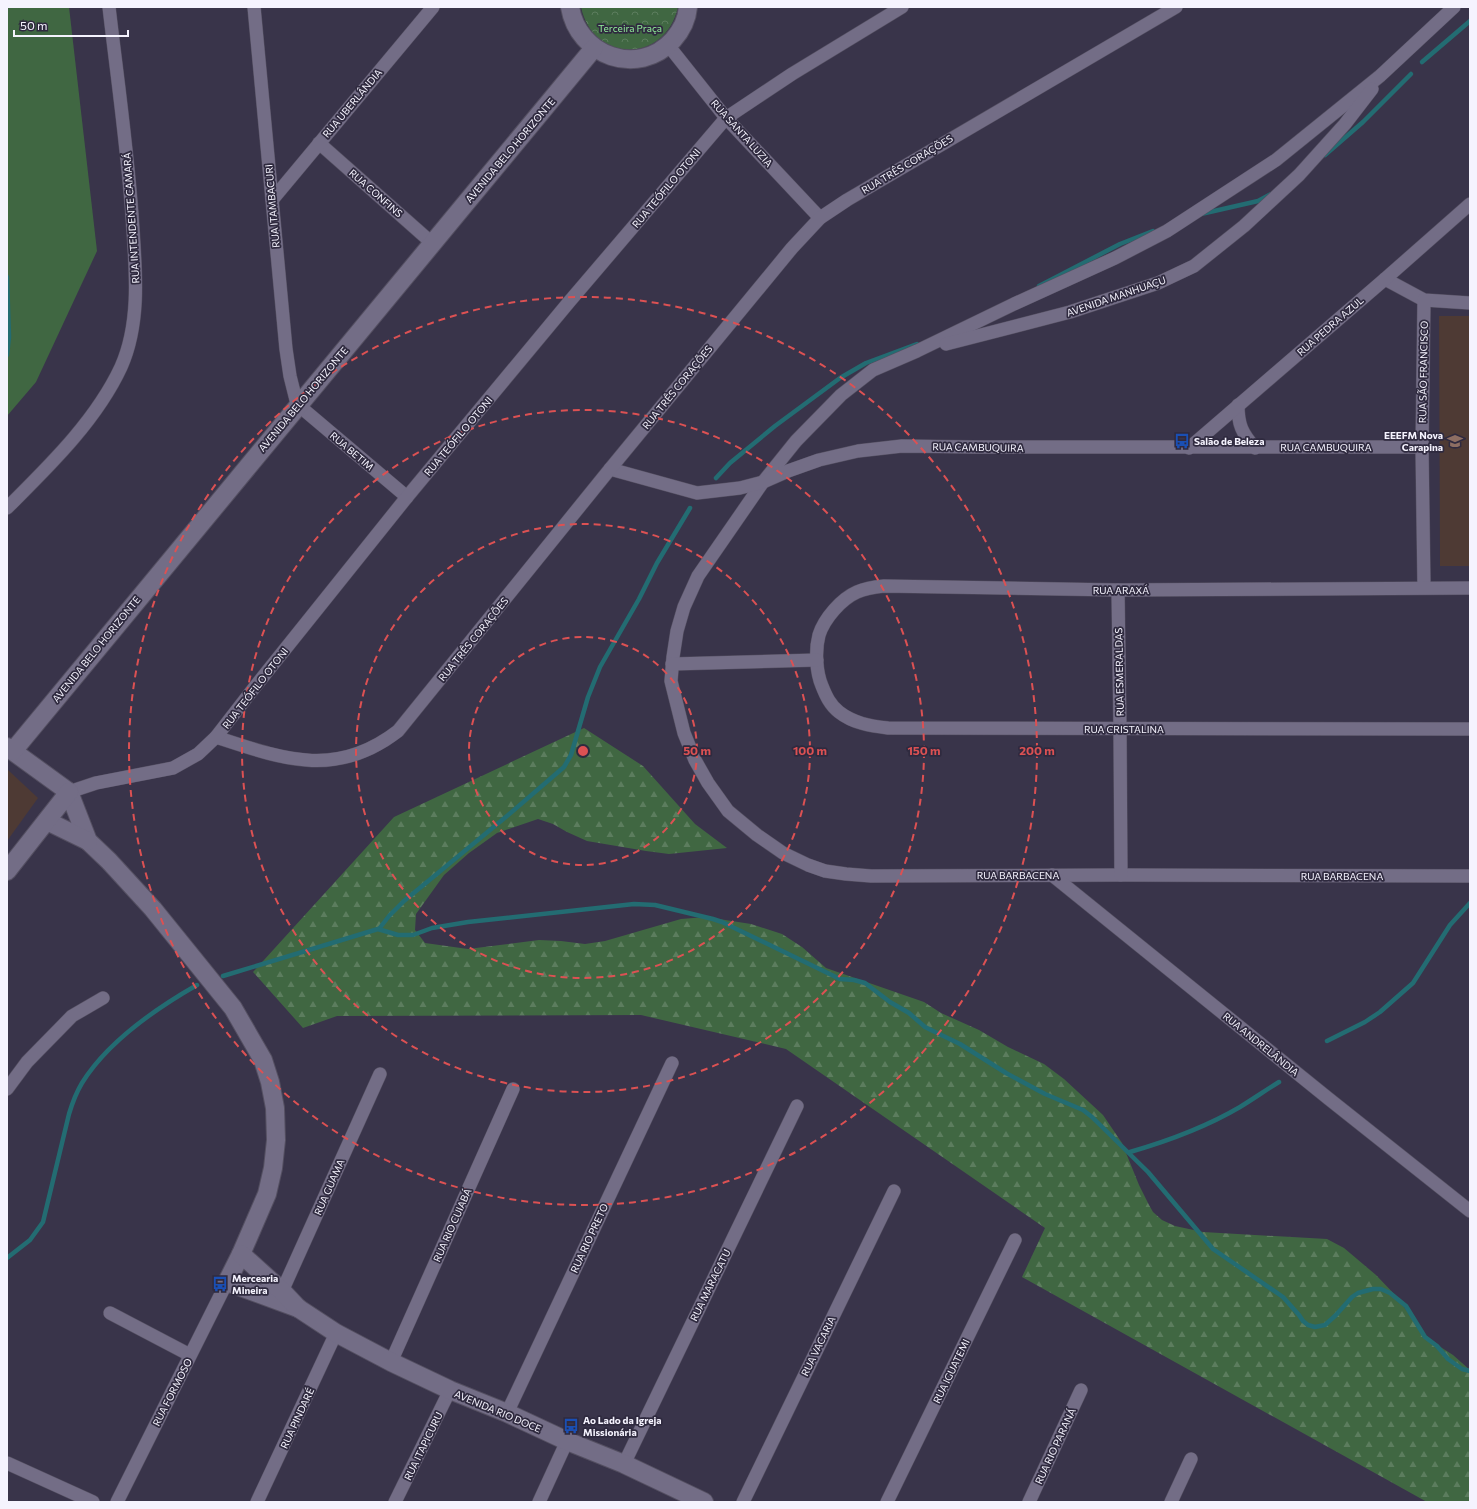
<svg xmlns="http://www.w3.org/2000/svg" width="1477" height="1509" font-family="Commissioner,sans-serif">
<defs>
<pattern id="forest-firs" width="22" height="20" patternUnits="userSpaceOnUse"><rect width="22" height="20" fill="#406742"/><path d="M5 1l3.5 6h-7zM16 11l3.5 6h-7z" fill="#5c7d5e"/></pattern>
<pattern id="park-crowns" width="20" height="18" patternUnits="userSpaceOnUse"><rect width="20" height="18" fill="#406742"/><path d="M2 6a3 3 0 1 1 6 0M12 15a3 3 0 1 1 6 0" fill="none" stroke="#5c7d5e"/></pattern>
</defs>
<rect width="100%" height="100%" fill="#39344a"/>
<g fill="#4e3a34">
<path d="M1439,316H1470V566H1440Z"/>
<path d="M7,769L38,798L7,841Z"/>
</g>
<path fill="#406742" d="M7,7H69L97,251L36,382L7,416Z"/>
<path fill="url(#forest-firs)" d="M584,728L643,766L695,824L727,848L669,854L646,851L587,841L567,832L553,824L538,819L497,833L469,853L444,875L416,914L415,930L425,943L468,949L539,940L561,941L585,944L605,941L681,919L706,917L751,924L782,934L802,947L826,968L924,1002L941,1013L979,1030L1008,1047L1044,1064L1064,1079L1103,1115L1122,1143L1139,1185L1149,1205L1153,1212L1162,1220L1175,1226L1203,1232L1327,1239L1344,1248L1376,1275L1397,1297L1421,1331L1431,1341L1453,1355L1470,1370V1502H1427L1022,1277L1045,1228L786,1049L641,1015L337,1016L303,1028L253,972L394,817Z"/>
<path fill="url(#park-crowns)" d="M581,7H678C665,64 593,64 581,7Z"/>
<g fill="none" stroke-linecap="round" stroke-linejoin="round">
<g stroke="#236c72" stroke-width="4.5">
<path d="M1422,62L1470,21"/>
<path d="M1325,155L1363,122L1411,74"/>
<path d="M1201,214L1258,201L1271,194"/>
<path d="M7,277L9,337L7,355"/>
<path d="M1039,286L1120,244L1153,231"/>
<path d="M716,478L730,463L775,426L840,378L866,363L917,344"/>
<path d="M379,929L389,916L404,901L507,816L564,767L571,755L588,697L600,667L639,599L657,563L690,508"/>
<path d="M223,976L378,929L398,935H413L432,928L468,922L634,904L655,905L713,919L722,922L840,979L854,980L865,983L890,1002L909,1013L925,1027L933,1031L960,1044L1006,1073L1045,1094L1083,1110L1092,1117L1148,1172L1213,1249L1283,1297L1299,1315L1303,1321L1308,1325L1315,1327L1325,1325L1336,1315L1352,1297L1358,1293L1373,1289H1381L1390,1293L1406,1306L1425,1337L1437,1346L1448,1359L1462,1369L1470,1371"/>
<path d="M1327,1041L1365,1022L1380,1012L1413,983L1450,925L1470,903"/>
<path d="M1130,1152C1168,1141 1206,1127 1240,1107C1253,1099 1266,1090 1279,1082"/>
<path d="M7,1258L30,1240L43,1222L69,1114C72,1104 76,1093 82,1083C108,1041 155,1009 197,985"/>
</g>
<defs>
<g id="street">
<path d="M254,7L286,349L290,376L297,404L407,497"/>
<path d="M1454,7L1380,76L1276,160L1167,231L1115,258L1014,304L917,351L873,370L841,395L796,441L763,482L698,576L684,607L677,631L673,657L671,681L684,733L695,760L708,783L728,811L757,835L783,853L808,865L825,871L846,874L871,876L1121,875L1470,876"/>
<path d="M668,45L726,118L820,218"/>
<path d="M319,143L432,243"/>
<path d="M272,200L433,7"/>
<path d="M1385,279L1424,300L1470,303"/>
<path d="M946,344L1070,312L1158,283L1194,266L1244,226L1299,175L1345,124L1372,89"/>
<path d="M1238,405C1238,425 1242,433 1255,448"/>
<path d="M1189,448L1385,279L1470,204"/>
<path d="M610,469L697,493L740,488L763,482L788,471L819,460L858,451L902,446L974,447H1422"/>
<path d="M7,508C48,467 96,421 121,367C142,320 135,264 132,215C127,145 117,76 109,7"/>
<path d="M1424,587L1422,447L1424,300"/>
<path d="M1470,588L1118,590L884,586C874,587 866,588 857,592C841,599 824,619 819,635C815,650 816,672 822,686C826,696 830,705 839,712C853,723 870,726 888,728L1470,729"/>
<path d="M1118,590L1120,729L1121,875"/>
<path d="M672,664L817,660"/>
<path d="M216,737C283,759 336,779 398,731L610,469L792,248L820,218L847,200L1176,7"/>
<path d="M69,792L96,783L173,768L198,754L216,737L254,688L407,497L569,302L726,118L792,74L902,7"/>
<path d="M1052,875L1329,1099L1470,1211"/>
<path d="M7,1089L27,1062L72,1016L103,998"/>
<path d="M279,1298L380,1074"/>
<path d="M110,1313L190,1355"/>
<path d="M391,1362L513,1089"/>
<path d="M507,1413L672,1063"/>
<path d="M7,1463L93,1502"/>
<path d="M624,1464L797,1106"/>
<path d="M117,1502L227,1282"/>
<path d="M257,1502L336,1333"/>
<path d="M395,1502L450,1390"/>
<path d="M539,1502L567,1441"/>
<path d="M743,1502L894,1191"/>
<path d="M887,1502L1015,1240"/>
<path d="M1029,1502L1081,1390"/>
<path d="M1171,1502L1191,1459"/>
</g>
<g id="secondary">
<path d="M570,7C578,56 638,78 673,40C681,31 687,19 688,7"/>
<path d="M7,747L69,792"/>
<path d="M13,751C206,516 400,282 594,48"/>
<path d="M69,792L88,841L109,861L153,909L233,1008L263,1060L270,1082L275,1108L276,1140L273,1168L267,1194L241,1254L227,1282L298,1308"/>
<path d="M47,821L88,841"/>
<path d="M7,871L69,792"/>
<path d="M241,1254L282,1291L298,1308L336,1333L391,1362L450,1390L507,1413L567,1441L624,1464L704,1502"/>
</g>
</defs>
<use href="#street" stroke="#544f61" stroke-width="14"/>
<use href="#secondary" stroke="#544f61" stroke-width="20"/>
<use href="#street" stroke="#736d86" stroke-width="13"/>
<use href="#secondary" stroke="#736d86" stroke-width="18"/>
</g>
<g fill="none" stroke="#dc5153" stroke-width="2" stroke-dasharray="7 5">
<circle cx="583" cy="751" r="114"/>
<circle cx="583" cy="751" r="227"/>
<circle cx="583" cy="751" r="341"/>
<circle cx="583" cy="751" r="454"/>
</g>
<defs>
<symbol id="bus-bare" viewBox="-9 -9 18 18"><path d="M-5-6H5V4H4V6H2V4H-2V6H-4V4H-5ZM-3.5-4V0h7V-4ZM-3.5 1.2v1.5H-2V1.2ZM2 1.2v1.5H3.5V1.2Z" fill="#1a4fb4" stroke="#2f2a3f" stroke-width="2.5" paint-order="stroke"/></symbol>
<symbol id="school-bare" viewBox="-9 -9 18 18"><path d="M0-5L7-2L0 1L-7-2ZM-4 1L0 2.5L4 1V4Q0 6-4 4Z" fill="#8d6e63" stroke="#2f2a3f" stroke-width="2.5" paint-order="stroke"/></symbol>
</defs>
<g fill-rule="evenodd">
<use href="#bus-bare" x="1171" y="430" width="22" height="22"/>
<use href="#school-bare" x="1444" y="430" width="22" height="22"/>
<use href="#bus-bare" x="209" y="1273" width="22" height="22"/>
<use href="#bus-bare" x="560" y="1415" width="22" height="22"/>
</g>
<g text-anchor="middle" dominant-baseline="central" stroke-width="3.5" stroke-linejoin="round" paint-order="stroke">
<g font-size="10" fill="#92f099" stroke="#2f2a3f">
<text x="630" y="28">Terceira Praça</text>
</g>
<g font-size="10" fill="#f5f3fe" stroke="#2f2a3f">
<text transform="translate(352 103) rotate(-50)">RUA UBERLÂNDIA</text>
<text transform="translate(742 133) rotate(48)">RUA SANTA LUZIA</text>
<text transform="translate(510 150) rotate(-50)">AVENIDA BELO HORIZONTE</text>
<text transform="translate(907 164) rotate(-31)">RUA TRÊS CORAÇÕES</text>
<text transform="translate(666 188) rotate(-50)">RUA TEÓFILO OTONI</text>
<text transform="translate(376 193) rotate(41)">RUA CONFINS</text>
<text transform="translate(272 206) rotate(-95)">RUA ITAMBACURI</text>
<text transform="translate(131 218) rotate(-94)">RUA INTENDENTE CAMARÁ</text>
<text transform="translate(1116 296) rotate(-19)">AVENIDA MANHUAÇU</text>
<text transform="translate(1330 326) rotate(-41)">RUA PEDRA AZUL</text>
<text transform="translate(1423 372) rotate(-89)">RUA SÃO FRANCISCO</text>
<text transform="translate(677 387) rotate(-51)">RUA TRÊS CORAÇÕES</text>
<text transform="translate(303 399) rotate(-50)">AVENIDA BELO HORIZONTE</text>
<text transform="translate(458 436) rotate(-50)">RUA TEÓFILO OTONI</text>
<text transform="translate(978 447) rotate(1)">RUA CAMBUQUIRA</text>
<text x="1326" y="447">RUA CAMBUQUIRA</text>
<text transform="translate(352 451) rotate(40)">RUA BETIM</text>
<text x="1121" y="590">RUA ARAXÁ</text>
<text transform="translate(473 639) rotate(-51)">RUA TRÊS CORAÇÕES</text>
<text transform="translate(96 649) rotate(-51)">AVENIDA BELO HORIZONTE</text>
<text transform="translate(1119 672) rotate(-91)">RUA ESMERALDAS</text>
<text transform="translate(255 688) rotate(-52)">RUA TEÓFILO OTONI</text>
<text x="1124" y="729">RUA CRISTALINA</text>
<text x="1018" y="875">RUA BARBACENA</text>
<text x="1342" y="876">RUA BARBACENA</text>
<text transform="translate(1261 1044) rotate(39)">RUA ANDRELÂNDIA</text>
<text transform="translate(329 1187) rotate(-66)">RUA GUAMA</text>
<text transform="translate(452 1225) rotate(-66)">RUA RIO CUIABÁ</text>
<text transform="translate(589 1238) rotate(-65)">RUA RIO PRETO</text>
<text transform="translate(710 1285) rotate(-64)">RUA MARACATU</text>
<text transform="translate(818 1346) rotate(-64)">RUA VACARIA</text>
<text transform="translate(951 1371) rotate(-64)">RUA IGUATEMI</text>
<text transform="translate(172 1392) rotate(-63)">RUA FORMOSO</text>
<text transform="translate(498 1411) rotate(23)">AVENIDA RIO DOCE</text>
<text transform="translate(297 1418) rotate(-65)">RUA PINDARÉ</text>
<text transform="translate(423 1446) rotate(-64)">RUA ITAPICURU</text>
<text transform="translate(1055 1446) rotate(-65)">RUA RIO PARANÁ</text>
</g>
<g font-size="10" font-weight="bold" fill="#f5f3fe" stroke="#2f2a3f" text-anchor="start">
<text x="1443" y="435" text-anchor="end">EEEFM Nova<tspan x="1443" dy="12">Carapina</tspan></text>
<text x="1194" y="441">Salão de Beleza</text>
<text x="232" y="1278">Mercearia<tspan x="232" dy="12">Mineira</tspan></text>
<text x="583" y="1420">Ao Lado da Igreja<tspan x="583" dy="12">Missionária</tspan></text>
</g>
</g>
<circle cx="583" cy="751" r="6" fill="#dc5153" stroke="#2f2a3f" stroke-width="2"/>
<g font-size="12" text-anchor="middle" font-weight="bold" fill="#dc5153" stroke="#2f2a3f" stroke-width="3.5" stroke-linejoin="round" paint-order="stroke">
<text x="697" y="755">50 m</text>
<text x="810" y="755">100 m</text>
<text x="924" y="755">150 m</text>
<text x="1037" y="755">200 m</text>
</g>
<rect width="1477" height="1509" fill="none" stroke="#f5f3fe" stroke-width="16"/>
<path d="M14 30v6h114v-6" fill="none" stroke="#f5f3fe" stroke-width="2"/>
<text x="20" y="30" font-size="12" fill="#f5f3fe" stroke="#2f2a3f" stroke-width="3" paint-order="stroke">50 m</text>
</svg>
